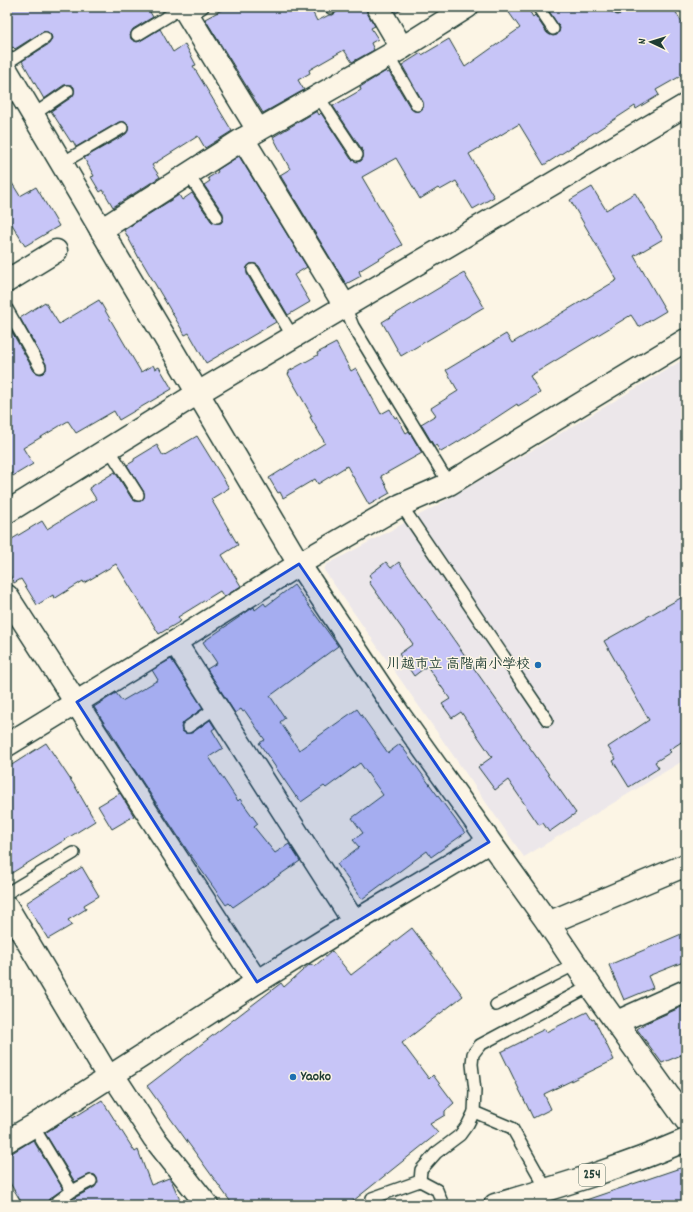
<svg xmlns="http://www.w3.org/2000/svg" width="693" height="1212" font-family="Dekko,'Klee One',sans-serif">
<rect width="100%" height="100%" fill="#fcf5e5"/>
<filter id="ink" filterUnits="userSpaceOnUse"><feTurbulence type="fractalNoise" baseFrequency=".025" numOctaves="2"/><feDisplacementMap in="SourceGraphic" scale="8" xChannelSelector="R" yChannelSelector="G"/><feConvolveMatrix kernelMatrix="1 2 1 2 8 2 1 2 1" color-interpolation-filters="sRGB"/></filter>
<g filter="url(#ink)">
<path fill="#ece7ea" d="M686,358V759L524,857L324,570L326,565L436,506L541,445Z"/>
<g fill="#c7c5f7" stroke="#1f3d34">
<path d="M7,7H147L153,17L133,29L130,35L131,39L137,42L140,41L160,29L173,52L185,44L196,65L193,66L232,131L205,148L198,136L152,165L160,177L113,207L103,190L100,192L91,177L94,176L84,158L126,134L128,131V125L125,122H119L76,147L73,141L71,142L51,111L72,97L74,94V87L71,85H64L44,99L22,61L49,44L52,38L51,35L48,32H42L15,49L13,47L7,51Z"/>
<path d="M227,7H310L317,21L329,15H333L342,7H366L367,13L375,26L371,28L378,39L371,43L374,50L352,62L344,50L309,70L310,73L298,80L304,90L263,113L205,19Z"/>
<path d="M392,7H405L396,13Z"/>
<path d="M505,7H527L533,17L535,15L547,33L553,36L557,35L559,32L560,28L547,8L549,7H610L612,12L617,15L623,13L625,10V7H673L686,30V73L656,90L659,95L636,109L635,106L544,165L519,124L469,154L494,197L473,209L456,181L440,190L438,188L420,199L396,158L362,177L402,245L359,271L361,276L346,284L280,175L290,169L273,137L317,111L319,115L321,113L351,159L357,162L361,161L363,158V151L333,106L361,90L360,87L386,71L387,73L389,72L411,109L414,111H420L423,108V102L402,65L421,53L422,55L449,39L465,67L520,28Z"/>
<path d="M239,156L307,267L294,275L310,302L288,315L259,266L256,264H250L247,267V274L276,322L206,363L189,333L185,335L141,260H140L124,230L179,195L182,200L192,193L211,221L214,223H221L223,220V213L204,185L210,181L208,178L218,172L217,170Z"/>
<path d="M7,175L20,196L36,187L59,226L25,246L7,216Z"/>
<path d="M592,187L606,210L635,193L663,239L634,256L666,311L639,327L631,315L530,376L540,393L518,406L517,404L476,431L441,452L436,445L434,446L421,424L436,415L431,408L458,391L446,370L506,334L512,343L617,280L570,200Z"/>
<path d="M464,273L484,307L401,356L382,322Z"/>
<path d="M99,300L141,372L153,365L155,369L159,367L172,389L119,420L114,411L76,433L68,421L23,448L33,464L13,476L7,466V326L8,325L34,371L40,374L43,373L46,370V364L20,318L45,302L59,324Z"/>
<path d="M336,343L351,371L356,368L381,414L390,409L395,418L397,417L406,433L409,431L422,453L381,476L390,493L369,505L347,466L318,484L315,479L283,498L280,492L278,493L269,478L325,443L310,417L312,416L288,374L289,373V371L318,355L317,353Z"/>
<path d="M197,436L229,488L211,499L238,545L222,555L241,586L224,597L220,591L178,617L181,621L159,634L116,564L84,583L83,581L54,599L53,595L37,605L21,579L14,583L7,569V542L42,521L47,529L96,499L89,488L115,472L132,499L135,501H141L144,498V492L127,465L134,461V459L157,445L163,456Z"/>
<path d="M386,562L391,568L399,562L576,813L549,832L543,823L539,825L508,780L495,790L478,767L492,757L461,712L452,718L442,704L450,699L427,666L414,676L399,654L413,644L369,582L372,579L369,575Z"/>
<path d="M294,585L338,646L270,696L285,718L280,722L299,750L357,709L388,753L400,744L465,833L431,857L427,851L362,899L337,864L359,847L353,840L363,833L352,818L383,795L360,763L326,788L324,786L301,802L297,796L296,797L259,743L265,740L245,711L243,712L241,709L235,713L207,669L217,663L203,642L254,607L255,610L264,603L266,606Z"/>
<path d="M686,595V739L669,750L671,752L655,762L659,768L629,787L613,761L616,759L608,747L649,720L604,641Z"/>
<path d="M171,659L203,708L184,722L181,727L182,731L185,733H192L210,720L215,728L212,730L223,748L209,757L238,801L240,799L258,824L254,827L275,853L289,844L300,861L233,907L229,903L226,905L187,850L121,749L109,729H108L94,707L116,693L122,701L158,680L152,670Z"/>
<path d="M46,743L76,788L95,821L7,876V768Z"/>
<path d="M120,793L134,816L112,829L98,806Z"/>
<path d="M82,867L99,896L84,905L86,909L68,920L72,925L48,939L26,903Z"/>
<path d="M412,928L463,996L402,1043L429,1079L433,1075L454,1103L445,1111V1115L430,1124L438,1133L348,1205H233L147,1086L281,983L284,987L310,964L315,966L332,951L351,975Z"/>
<path d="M686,932V961L648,976L653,988L624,1000L609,965Z"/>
<path d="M686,1005V1053L662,1063L637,1029L646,1023Z"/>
<path d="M587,1012L592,1020L594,1019L614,1060L544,1094L551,1109L533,1118L501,1052L527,1039L526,1038L545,1029L546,1032Z"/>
<path d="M102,1100L135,1152L138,1150L151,1185L169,1178L172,1182L180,1200L166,1205H65L76,1197L95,1187L98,1182L97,1178L95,1175L91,1174L75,1182L45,1133L72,1116L73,1118Z"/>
<path d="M33,1140L63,1189L49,1199L46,1205H23L7,1178V1156Z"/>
<path d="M686,1166V1205H581L580,1202Z"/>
</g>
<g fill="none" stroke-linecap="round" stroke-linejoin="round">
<defs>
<g id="service">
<path d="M538,7L553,29"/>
<path d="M617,7L618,8"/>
<path d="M331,8L332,7"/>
<path d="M189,16L203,7"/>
<path d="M137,35L183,7"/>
<path d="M388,56L417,105"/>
<path d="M7,63L45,38"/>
<path d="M318,96L357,155"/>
<path d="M33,115L68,91"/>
<path d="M62,163L122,128"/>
<path d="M188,174L217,217"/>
<path d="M253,270L293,337"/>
<path d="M345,306L353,326L449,484"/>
<path d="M7,309L40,367"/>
<path d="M109,449L138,495"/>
<path d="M401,505L547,720"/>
<path d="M188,727L217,707"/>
<path d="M7,893L74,853"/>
<path d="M496,1005L576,964"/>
<path d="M474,1112L512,1128L547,1190"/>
<path d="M33,1126L72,1191L53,1205"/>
<path d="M420,1181L437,1190L443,1205"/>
<path d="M72,1191L91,1181"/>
<path d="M372,1198L420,1181L421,1170L436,1153L460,1135L468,1124L474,1112L475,1091L472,1064L473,1054L480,1045L590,986"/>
</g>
<g id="minor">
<path d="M183,7L258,130"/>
<path d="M378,7L402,48"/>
<path d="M243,139L345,306"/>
<path d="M101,230L243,139L402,48L467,7"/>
<path d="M7,281L56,251"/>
<path d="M7,596L257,982"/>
<path d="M175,642L354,922"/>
<path d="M7,745L175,642L299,564L401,505L449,484L686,340"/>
<path d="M7,907L109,1078"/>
<path d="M548,923L686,865"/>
<path d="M617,1022L686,991"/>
<path d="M113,1075L154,1138L207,1205"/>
<path d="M7,1141L33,1126L257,982L354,922L489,842"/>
</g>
<g id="tertiary">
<path d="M7,71L299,564L400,716L548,923L595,993L686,1120"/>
<path d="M7,512L198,393L686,105"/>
</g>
<path id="trunk" d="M495,1205C560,1186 624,1167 686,1140"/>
</defs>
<use href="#service" stroke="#1f3d34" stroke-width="14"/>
<use href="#minor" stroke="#1f3d34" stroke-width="25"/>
<use href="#tertiary" stroke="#1f3d34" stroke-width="25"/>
<use href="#trunk" stroke="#1f3d34" stroke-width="25"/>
<use href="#service" stroke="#fcf5e5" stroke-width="11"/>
<use href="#minor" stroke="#fcf5e5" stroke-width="22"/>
<use href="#tertiary" stroke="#fcf5e5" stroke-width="22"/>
<use href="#trunk" stroke="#fcf5e5" stroke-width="22"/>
</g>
</g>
<path fill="#1d4ed8" fill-opacity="0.2" stroke="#1d4ed8" stroke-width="3" stroke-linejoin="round" d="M299,564L489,842L257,982L77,702Z"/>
<g fill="#1f6fb2" stroke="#fcf5e5" stroke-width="1.5">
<circle cx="538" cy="665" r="4"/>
<circle cx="293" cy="1077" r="4"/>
</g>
<g text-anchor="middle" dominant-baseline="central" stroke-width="3" stroke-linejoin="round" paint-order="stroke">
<rect fill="#fcf5e5" stroke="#617469" stroke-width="1" x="579" y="1164" width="26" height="22" rx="3"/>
<g font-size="13" font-weight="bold" fill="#1f3d34">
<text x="592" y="1175">254</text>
</g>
<g font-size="14" font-weight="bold" fill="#1f3d34" stroke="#fcf5e5" text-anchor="end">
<text x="530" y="665">川越市立 高階南小学校</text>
<text x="301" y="1077" text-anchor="start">Yaoko</text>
</g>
</g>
<rect width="693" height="1212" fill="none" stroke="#fcf5e5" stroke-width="24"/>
<rect x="12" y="12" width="669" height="1188" fill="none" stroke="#1f3d34" stroke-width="1.5" filter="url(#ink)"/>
<g transform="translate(651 42) rotate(274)" stroke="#fcf5e5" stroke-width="3" paint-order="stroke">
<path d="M0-3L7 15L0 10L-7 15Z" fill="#1f3d34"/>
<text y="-6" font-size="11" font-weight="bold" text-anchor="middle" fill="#1f3d34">N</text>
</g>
</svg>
